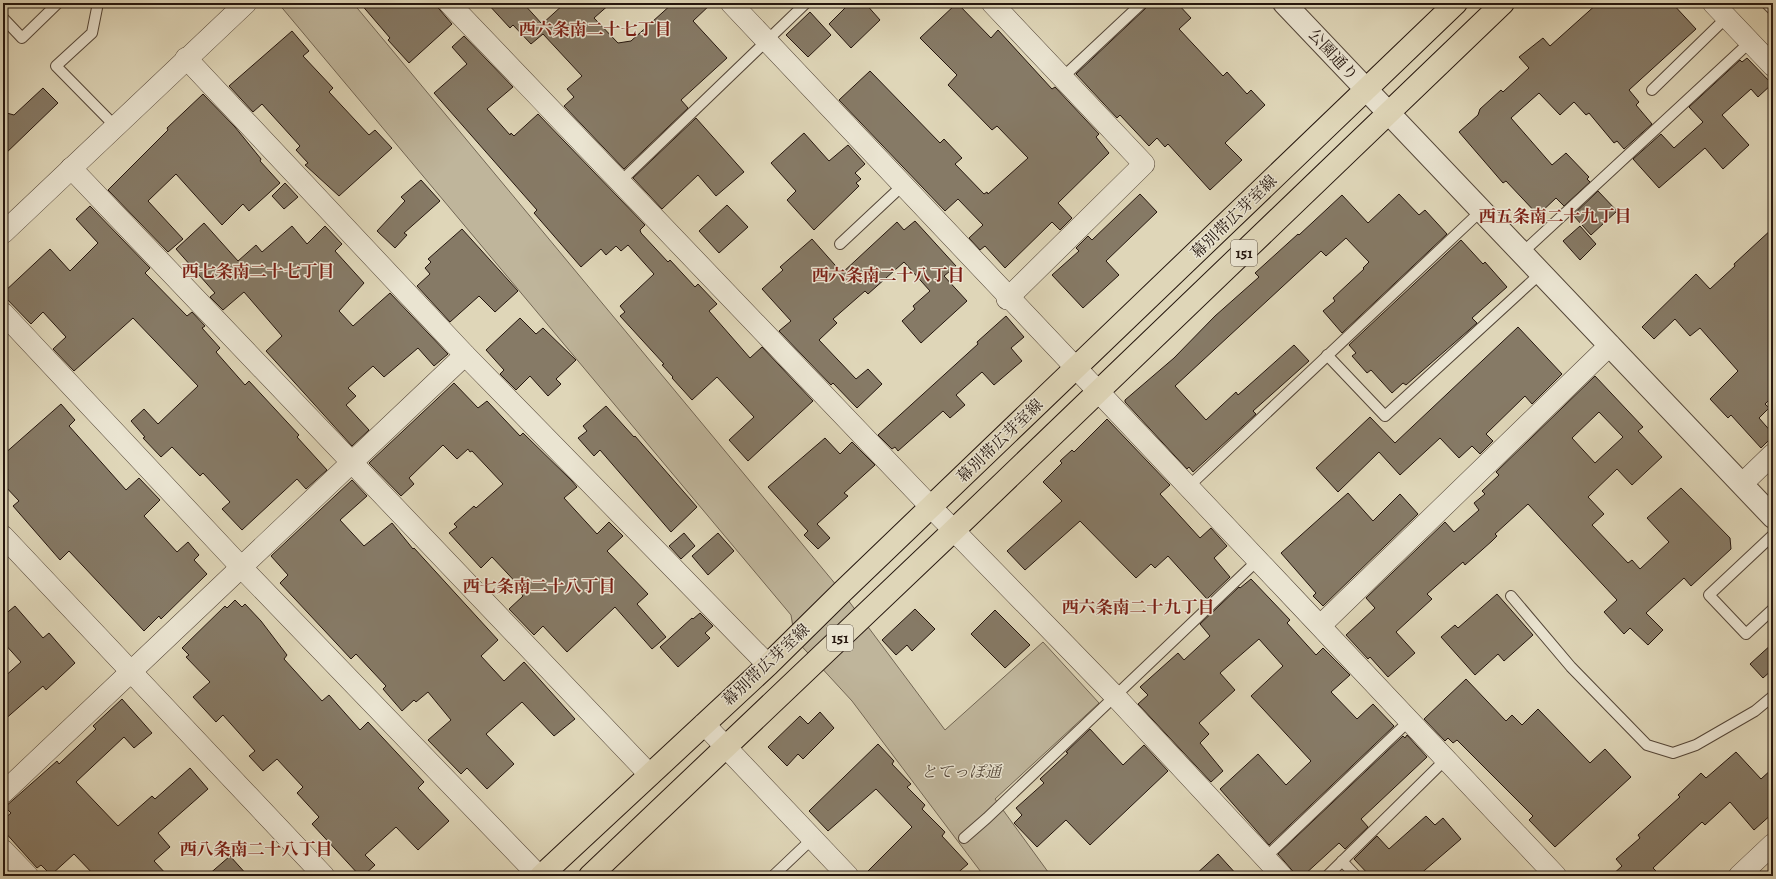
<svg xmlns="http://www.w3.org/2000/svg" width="1776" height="879" font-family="Alegreya,'Noto Serif JP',serif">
<rect width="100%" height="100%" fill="#dfd6b8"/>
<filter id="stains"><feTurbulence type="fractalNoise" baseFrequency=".005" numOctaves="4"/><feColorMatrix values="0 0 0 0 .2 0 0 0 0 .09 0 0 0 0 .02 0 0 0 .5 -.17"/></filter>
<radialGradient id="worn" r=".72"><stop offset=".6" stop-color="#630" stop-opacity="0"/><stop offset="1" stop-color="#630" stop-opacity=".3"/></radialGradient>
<path fill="#bfb59b" stroke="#726654" d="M278,3H353L842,592L945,730L1043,642L1099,703L995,799L1051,876H984L852,701L795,639L791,615Z"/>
<g fill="#867a66" stroke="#25160e" fill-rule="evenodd">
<path d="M360,3H434L452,24L409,63L388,40L390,38Z"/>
<path d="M487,3H523L542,24L565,3H611L594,18L618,43L631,41L673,3H712L693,21L727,58L681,100L688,108L624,169L564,106L574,97L567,89L582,76L543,34L531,44L513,25L510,28Z"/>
<path d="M850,3H865L880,20L851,48L829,24Z"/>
<path d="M957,3L991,38L998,30L1052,89L1055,87L1099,134L1096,137L1109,153L1058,203L1072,218L1060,230L1052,222L1005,268L985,246L980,250L969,238L983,225L958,199L945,211L839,100L870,71L940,143L944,139L962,158L955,164L984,194L987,192L988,194L1028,158L997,126L992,130L948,85L957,75L920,38Z"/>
<path d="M1148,3H1177L1191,18L1179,29L1223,76L1227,72L1247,94L1251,90L1265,105L1225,143L1242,160L1210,190L1168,144L1165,147L1157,138L1149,146L1120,115L1117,118L1076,74L1146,8Z"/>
<path d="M1598,3H1672L1696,29L1629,90L1639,102L1636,105L1652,124L1624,149L1617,141L1614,143L1589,113L1586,115L1574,102L1560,115L1539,93L1511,118L1552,165L1566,153L1589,177L1587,179L1590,182L1564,206L1556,198L1538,215L1506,181L1503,183L1459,132L1478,115L1480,109L1501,90L1503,92L1529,68L1519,57L1543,38L1550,46Z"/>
<path d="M810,12L831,35L808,57L786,35Z"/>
<path d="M292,31L309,51L303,56L333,88L329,92L369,135L375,130L392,148L339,196L305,165L308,163L296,150L300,146L262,104L253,112L229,86Z"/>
<path d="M464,36L513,87L487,109L510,135L511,133L514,136L538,114L645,225L640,230L641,233L668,262L670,260L695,287L698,284L717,304L709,311L750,358L762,347L813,401L748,461L729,440L754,417L717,377L692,400L672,378L673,377L662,365L664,364L620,316L625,312L620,306L654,274L628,245L621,251L616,246L606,255L601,249L581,267L534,213L537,210L434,93L467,64L452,47Z"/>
<path d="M1747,58L1772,84L1758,97L1751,89L1722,115L1749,145L1723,169L1705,148L1659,188L1633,159L1661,134L1674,148L1703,122L1689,107L1740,60L1742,62Z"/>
<path d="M43,88L58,103L3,156V112L14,115Z"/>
<path d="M203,94L235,127L261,159L260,161L280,183L249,211L243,204L222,225L176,174L148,201L183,239L168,252L108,190L168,130L167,128Z"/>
<path d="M696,118L744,172L716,196L698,175L662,209L633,178Z"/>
<path d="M804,133L829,161L848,145L865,164L855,173L861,179L856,183L859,186L814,230L787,200L796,191L771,163Z"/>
<path d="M421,180L440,201L404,233L407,235L395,248L377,231L405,201L401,197Z"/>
<path d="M285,183L298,197L284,209L272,196Z"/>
<path d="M1598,191L1617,211L1591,235L1573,215Z"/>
<path d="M1140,194L1157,212L1106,261L1119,275L1083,308L1052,275L1079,251L1076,248L1088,236L1092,240Z"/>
<path d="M1399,194L1419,215L1425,210L1447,234L1342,333L1323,311L1335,301L1333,298L1364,269L1363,268L1369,262L1346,238L1326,256L1321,251L1175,386L1206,420L1236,392L1238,395L1294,345L1309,361L1253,411L1256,414L1193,472L1189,467L1187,469L1125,402V400L1174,358L1215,316L1259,277L1255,273L1298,234L1299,235L1342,195L1368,223Z"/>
<path d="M727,205L748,227L719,253L699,231Z"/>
<path d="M90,206L150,268L145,273L187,316L192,312L205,326L202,328L220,348L216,352L245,385L249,381L299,435L297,437L327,470L306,489L297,479L242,530L222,509L230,502L203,473L200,476L172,447L161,457L143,438L145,437L131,421L144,409L158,424L198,386L133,318L74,371L53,349L66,337L43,312L31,324L3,295V293L50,249L70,271L98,243L76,219Z"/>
<path d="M915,221L956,266L944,276L967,301L921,343L902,321L915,309L913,306L930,291L904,262L868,294L865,291L833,319L837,323L819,340L856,379L868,369L882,384L857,408L833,383L831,385L779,331L791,321L762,289L783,270L780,267L812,239L842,273L897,222L904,230Z"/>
<path d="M204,223L238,261L256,245L262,252L292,226L307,244L325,226L342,244L335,251L364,283L339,311L353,326L390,293L448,354L434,366L418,348L384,377L373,366L348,388L356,396L346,405L369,430L352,446L266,351L282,336L244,292L223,310L210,297L215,293L176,249Z"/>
<path d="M1580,226L1596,244L1580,260L1563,241Z"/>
<path d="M1773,228V396L1765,404L1769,408L1759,418L1773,434V436L1761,448L1731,415L1728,418L1710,399L1738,371L1700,328L1690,336L1675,319L1654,339L1642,327L1696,274L1710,289L1735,266L1734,264Z"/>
<path d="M462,229L518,291L495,312L479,296L450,322L417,286L430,274L425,268L431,262L428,259Z"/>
<path d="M1461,240L1483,264L1485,262L1507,287L1472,318L1477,323L1406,385L1403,383L1392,393L1371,370L1367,373L1352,356L1356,353L1349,345Z"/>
<path d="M1006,316L1024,337L1011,348L1022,361L994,385L982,372L956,395L965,405L950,418L943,411L898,451L895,447L892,449L878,435L978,344L977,342Z"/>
<path d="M520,318L536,334L543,328L576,360L556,379L561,384L548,396L530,376L516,390L500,374L504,370L486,350Z"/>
<path d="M1518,327L1562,374L1532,404L1525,396L1486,434L1493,441L1480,454L1472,446L1459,458L1440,438L1400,475L1379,452L1338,492L1316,468L1370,417L1395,443Z"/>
<path d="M1595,376L1643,427L1638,431L1662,457L1632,485L1617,469L1588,497L1604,514L1592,525L1628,563L1632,560L1640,569L1669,542L1647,518L1681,488L1730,538L1731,549L1691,586L1684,578L1646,613L1663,630L1648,645L1630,628L1624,634L1604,612L1617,600L1528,504L1495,534L1497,536L1492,541L1465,565L1463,562L1427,594L1432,599L1396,632L1415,653L1388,677L1370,657L1368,659L1346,635L1375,608L1366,598L1445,522L1454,532L1479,510L1474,503L1485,494L1482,491L1499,475L1496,472ZM1599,412L1623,437L1595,463L1572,438Z"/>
<path d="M454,383L478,408L487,401L520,436L523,433L572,481L577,487L564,498L597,534L609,522L623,536L607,551L648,594L637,604L666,637L652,649L615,607L567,652L543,626L534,635L509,609L523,596L520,592L523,590L492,557L481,568L449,533L457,527L454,524L474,506L476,508L503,484L472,451L470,452L468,449L457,459L443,445L409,478L414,484L401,496L369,463Z"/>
<path d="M61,404L75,420L69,426L126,490L139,478L160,500L144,516L177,552L188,542L199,555L194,560L207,574L161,619L159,616L144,631L69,551L60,560L13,506L19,501L3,484V455Z"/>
<path d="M606,406L634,437L635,436L697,507L671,532L600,450L594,456L578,438L587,431L583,426Z"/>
<path d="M1107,419L1170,485L1160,494L1200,538L1211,528L1227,546L1214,558L1230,577L1207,599L1168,556L1155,568L1151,564L1136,578L1080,521L1025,570L1007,551L1062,501L1043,482L1062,463L1060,461L1072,450L1074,452Z"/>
<path d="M825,438L840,454L852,442L875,465L844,493L848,496L817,524L830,538L818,549L804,535L808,531L768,487Z"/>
<path d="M352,480L367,496L340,520L364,546L392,523L413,549L414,548L498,640L481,656L504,681L524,662L575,719L554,736L522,702L486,734L514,764L487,789L467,768L461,774L428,740L451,720L428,692L416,702L414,700L402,711L383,689L386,686L356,654L351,659L280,583L288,575L271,556Z"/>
<path d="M1348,493L1373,521L1400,494L1418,514L1323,606L1313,596L1316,593L1281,553Z"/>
<path d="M684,533L695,546L681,559L669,546Z"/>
<path d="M718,533L734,551L708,575L692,556Z"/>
<path d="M1251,579L1290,620L1287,623L1316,655L1323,648L1350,675L1331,692L1357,719L1373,704L1394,726L1269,845L1220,789L1258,754L1286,785L1311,761L1251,696L1283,666L1259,639L1220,673L1235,690L1199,723L1209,734L1200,743L1223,771L1211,782L1138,704L1148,695L1140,687L1178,653L1184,660L1210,636L1200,624L1239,587L1240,588Z"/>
<path d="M1497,594L1533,635L1504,661L1498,654L1475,675L1441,637L1455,625L1458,628Z"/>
<path d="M235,600L242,607L245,604L261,621L287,655L284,659L322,701L329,695L360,730L368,722L424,782L418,788L449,821L418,850L396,827L365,855L375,865L363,876H360L312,824L319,817L297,793L303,787L277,759L263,771L249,756L255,751L223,715L216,722L193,697L210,682L186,657L189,655L182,648L225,606L227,608Z"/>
<path d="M15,606L43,638L49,633L75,663L46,690L43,686L3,721V678L21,662L3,642V616Z"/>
<path d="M915,609L935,629L912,651L907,645L896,655L882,640Z"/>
<path d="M995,610L1030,645L1005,668L971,634Z"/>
<path d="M700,613L713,626L705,633L710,638L678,667L660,647L692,618L693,619Z"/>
<path d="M1773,643V669L1763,678L1750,664Z"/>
<path d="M1466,679L1506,721L1512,715L1522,725L1538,709L1590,763L1605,749L1631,777L1555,847L1529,820L1533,816L1457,740L1453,743L1448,738L1445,741L1424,719Z"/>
<path d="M122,699L152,733L134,748L124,737L76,782L118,826L152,796L155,799L190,768L208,789L158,833L170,847L154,861L168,876H95L74,854L51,875L41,865L37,868L3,830V820L11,813L5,807L57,761L59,764L96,729L93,726Z"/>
<path d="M820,712L834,728L803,759L798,754L787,766L768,747L800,716L808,724Z"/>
<path d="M1090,729L1123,765L1144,745L1168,771L1090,845L1066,820L1037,847L1014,823L1022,815L1016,808L1044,783L1040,779L1068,753L1066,752Z"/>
<path d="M1407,735L1427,757L1361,819L1368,827L1345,849L1339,843L1303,876H1297L1278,854L1403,736L1405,738Z"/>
<path d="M878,744L894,761L892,764L911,784L907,787L925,805L922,809L945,832L942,836L968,864L954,876H863L912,827L876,789L828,831L809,811Z"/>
<path d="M1736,752L1761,779L1773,768V813L1754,830L1730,802L1705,825L1702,822L1653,868L1661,876H1611L1622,866L1616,859L1640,838L1638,835L1680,797L1678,795L1701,773L1706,778Z"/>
<path d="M1426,816L1435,825L1443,818L1461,839L1418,876H1370L1354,859L1377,836L1389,849Z"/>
<path d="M1218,854L1238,876H1194Z"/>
<path d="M230,856L248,876H207Z"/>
</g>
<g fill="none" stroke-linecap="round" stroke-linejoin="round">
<defs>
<g id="service">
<path d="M98,3L92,33L56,66L115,126"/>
<path d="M1766,3L1773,10"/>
<path d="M3,18L22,38L58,3"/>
<path d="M1062,78L1142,3"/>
<path d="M1652,90L1727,17"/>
<path d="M620,182L806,3"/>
<path d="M840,244L902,186"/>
<path d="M1522,253L1750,42"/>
<path d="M1327,355L1385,416L1541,273"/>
<path d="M1188,487L1482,210"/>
<path d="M1773,535L1709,595L1746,634L1773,609"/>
<path d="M1511,596L1571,667L1647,745L1673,753L1696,745L1755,711L1773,696"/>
<path d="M964,838L987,818L1258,560"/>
<path d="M1265,858L1410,720"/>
<path d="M1342,861L1356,876"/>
<path d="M773,876L812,839"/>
<path d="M1327,876L1446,759"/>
</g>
<g id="minor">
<path d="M449,3L931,507L1115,696L1282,876"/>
<path d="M731,3C1004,295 1282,584 1556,876"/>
<path d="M992,3L1144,164L1007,299"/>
<path d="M1713,3L1773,66"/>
<path d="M186,58L465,355L768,665"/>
<path d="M71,168L650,775"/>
<path d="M3,233L246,3"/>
<path d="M3,313L242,568L539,876"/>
<path d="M1742,484L1773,454"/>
<path d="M3,536L324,876"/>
<path d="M1321,625L1610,345"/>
<path d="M704,724L848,876"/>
<path d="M3,793C156,646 312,502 465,355"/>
<path d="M3,850L28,876"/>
<path d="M1739,876L1773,844"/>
</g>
<path id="tertiary" d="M1284,3L1773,517"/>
<g id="primary">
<path d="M541,876L768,665L842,592L1456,3"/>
<path d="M590,876L954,530L1503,3"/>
</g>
</defs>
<use href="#service" stroke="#544638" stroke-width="12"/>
<use href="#minor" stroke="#544638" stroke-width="22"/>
<use href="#tertiary" stroke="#544638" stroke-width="24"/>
<use href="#primary" stroke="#25160e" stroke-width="24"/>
<use href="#service" stroke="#eae4d1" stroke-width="10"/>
<use href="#minor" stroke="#eae4d1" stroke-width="21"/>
<use href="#tertiary" stroke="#eae4d1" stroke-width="22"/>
<use href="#primary" stroke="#dfd6b8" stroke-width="22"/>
</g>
<g text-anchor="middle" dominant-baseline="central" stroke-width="3" stroke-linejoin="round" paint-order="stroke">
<g fill="#eae4d1" stroke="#605448" stroke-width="1">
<rect x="1231" y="240" width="26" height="26" rx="3"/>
<rect x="827" y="625" width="26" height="26" rx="3"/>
</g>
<g font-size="15" font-weight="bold" fill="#25160e">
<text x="1244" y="253">151</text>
<text x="840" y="638">151</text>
</g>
<g font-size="16" fill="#25160e" stroke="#eae4d1">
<text transform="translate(1333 55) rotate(47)">公園通り</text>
<text transform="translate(1234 217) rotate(-44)">幕別帯広芽室線</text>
<text transform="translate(1000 441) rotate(-44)">幕別帯広芽室線</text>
<text transform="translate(766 665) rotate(-43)">幕別帯広芽室線</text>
</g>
<g font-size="16" font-style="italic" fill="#534638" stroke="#eae4d1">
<text x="961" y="772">とてっぽ通</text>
</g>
<g font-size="17" font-weight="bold" fill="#7a1f14" stroke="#eae4d1">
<text x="595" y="29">西六条南二十七丁目</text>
<text x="1555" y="216">西五条南二十九丁目</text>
<text x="258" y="271">西七条南二十七丁目</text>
<text x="888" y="275">西六条南二十八丁目</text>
<text x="539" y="586">西七条南二十八丁目</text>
<text x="1138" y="607">西六条南二十九丁目</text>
<text x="256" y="849">西八条南二十八丁目</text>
</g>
</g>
<rect width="1776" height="879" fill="none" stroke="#dfd6b8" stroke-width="16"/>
<rect x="4" y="4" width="1768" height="871" fill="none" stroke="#25160e" stroke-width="2"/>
<rect x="8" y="8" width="1760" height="863" fill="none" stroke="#25160e"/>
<rect width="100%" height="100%" filter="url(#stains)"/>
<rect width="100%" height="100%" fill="url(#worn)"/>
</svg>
